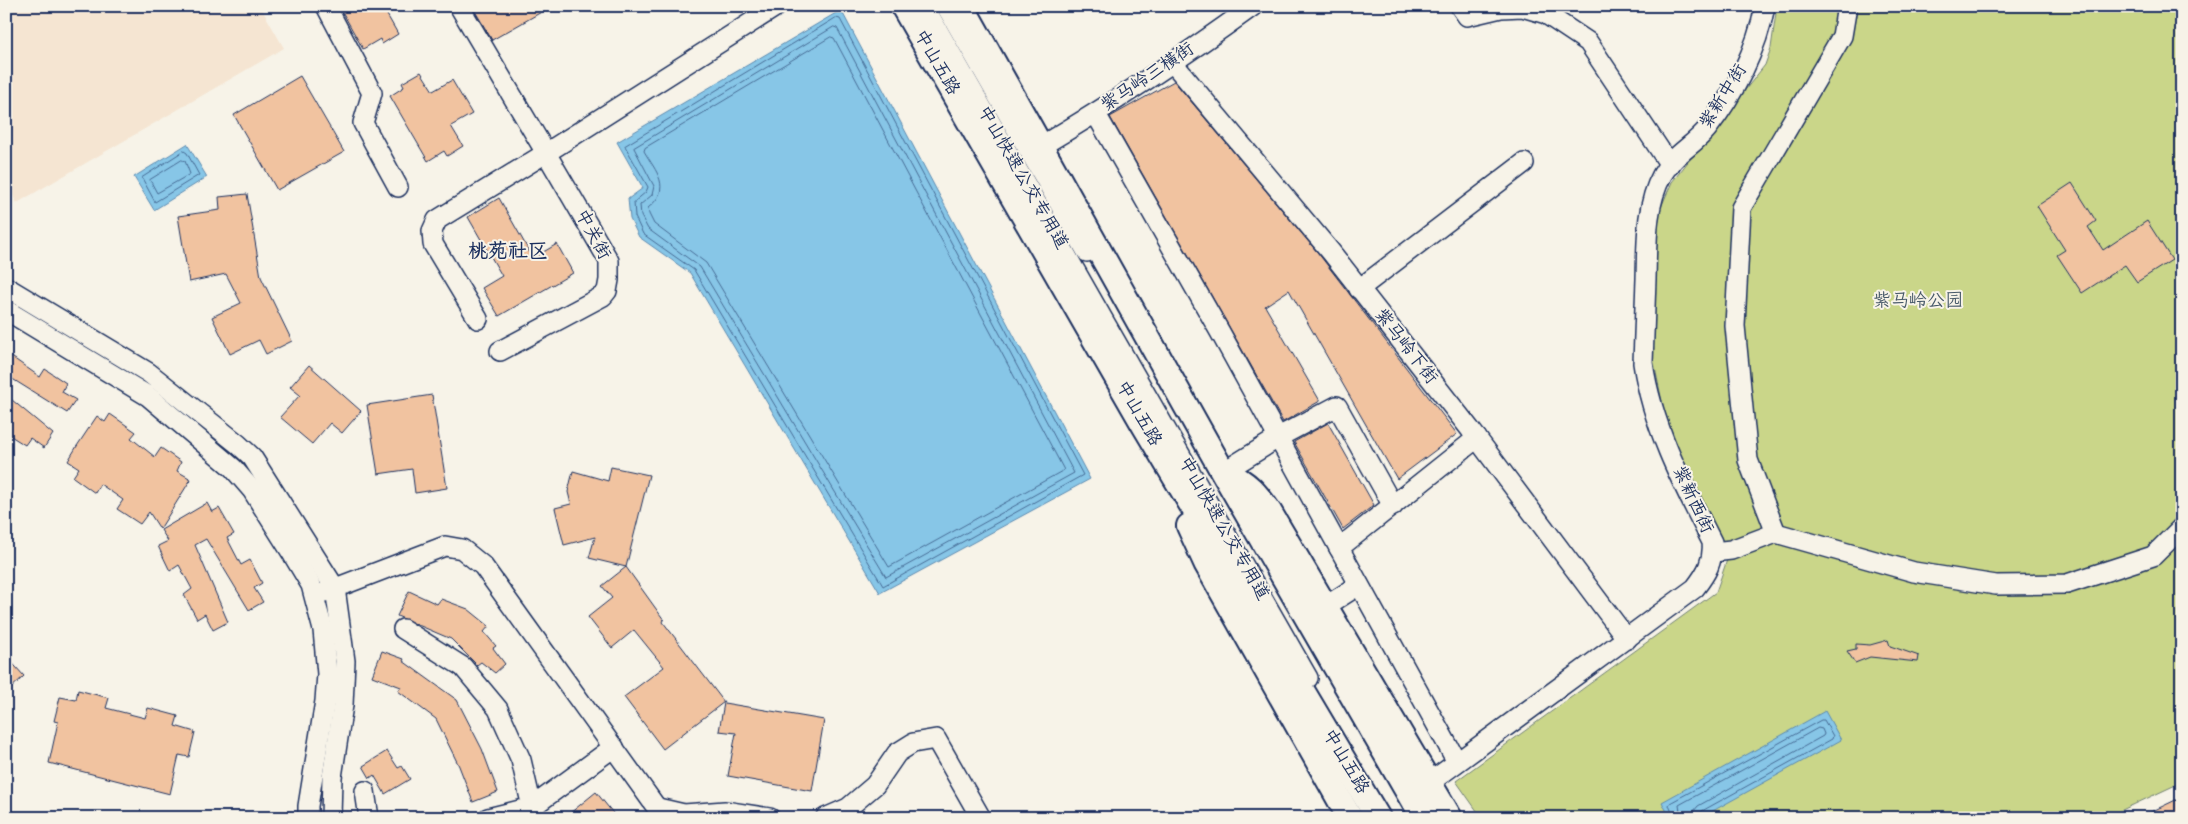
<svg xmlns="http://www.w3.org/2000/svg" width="2188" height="824" font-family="'Indie Flower','LXGW WenKai TC',sans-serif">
<rect width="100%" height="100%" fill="#f7f3e8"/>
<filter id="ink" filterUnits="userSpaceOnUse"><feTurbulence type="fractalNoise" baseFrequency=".02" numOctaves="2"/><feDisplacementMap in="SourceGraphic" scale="10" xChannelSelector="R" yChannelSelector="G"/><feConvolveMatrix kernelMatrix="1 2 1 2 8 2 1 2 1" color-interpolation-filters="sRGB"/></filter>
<g filter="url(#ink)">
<path fill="#f5e5d2" d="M6,6H260L284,48L17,203L6,184Z"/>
<path fill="#cad689" stroke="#728274" d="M1777,6H2182V782L2105,818H1482L1456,781L1716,592L1729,554L1704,513L1668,430L1653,358L1655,221L1672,182L1765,65L1771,48Z"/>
<g fill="#87c6e7" stroke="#5c8ab0">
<path d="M841,10L1090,479L880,593L690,273L639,237L630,219L628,199L643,188L617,142Z"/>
<path d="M187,144L207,177L154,210L134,177Z"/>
<path d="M1825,711L1841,740L1700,818H1670L1662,802Z"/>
</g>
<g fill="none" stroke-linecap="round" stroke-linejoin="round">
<g stroke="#466b95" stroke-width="1">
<path d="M836,18L840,19L1083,475L883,586L694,270L643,234L635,217L634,202L646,192L648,187L625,146Z"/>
<path d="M834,27L837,28L1074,473L886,577L700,267L648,229L641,216L640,205L652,195L654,186L634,148Z"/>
<path d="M831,37L834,38L1064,470L889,567L706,263L654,224L649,214L648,208C673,188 656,172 644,151L645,148Z"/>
<path d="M184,151L187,153L199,175L155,202L142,178Z"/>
<path d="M182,160L185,161L190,174L157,193L150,180Z"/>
<path d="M1674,818L1669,805L1670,803L1821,720H1824L1833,736L1832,739L1702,811L1699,818"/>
<path d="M1681,818L1679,805L1818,728L1822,729L1824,734L1823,736L1698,806L1694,811L1692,818"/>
</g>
</g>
<g fill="#f1c3a0" stroke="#1b2f5e">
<path d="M339,6H382L398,34L382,44L380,39L363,49Z"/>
<path d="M472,6H552L492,40Z"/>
<path d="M421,72L433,91L452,80L472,114L451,126L463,146L447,156L444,151L428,161L390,96L404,87L402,83Z"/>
<path d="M300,76L344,152L277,190L234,115Z"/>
<path d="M1174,81L1318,253L1457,434L1397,479L1289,290L1265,306L1320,401L1283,422L1110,117Z"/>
<path d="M2072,183L2096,221L2088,227L2103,250L2147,221L2172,260L2137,282L2125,265L2082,293L2057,255L2065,250L2037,206Z"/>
<path d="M247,194L261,277L292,341L266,354L259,340L230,354L212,317L241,303L226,274L189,282L178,216L220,210L219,197Z"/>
<path d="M499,198L533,258L557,244L573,273L499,316L482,288L502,276L468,217Z"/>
<path d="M6,353L40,377L45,369L66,383L62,392L76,400L67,413L6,375Z"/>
<path d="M309,365L361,411L342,433L330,423L312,444L280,417L300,395L290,387Z"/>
<path d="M6,395L53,434L44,448L30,438L25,445L6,433Z"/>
<path d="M432,395L447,488L415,493L412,469L378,474L367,405Z"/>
<path d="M110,414L136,432L131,438L155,457L161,448L181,462L177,471L191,479L160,529L149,512L140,524L117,509L123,500L100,484L95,493L73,477L79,468L68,461L77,446L97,416L105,422Z"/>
<path d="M1328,423L1374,505L1343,529L1294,442Z"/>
<path d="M611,467L649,475L626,567L589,558L595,537L564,545L555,508L571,504L568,492L573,471L608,481Z"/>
<path d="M207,503L212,512L219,508L234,534L227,538L241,565L250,560L262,583L254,588L263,602L249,610L206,539L195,545L228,622L213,630L205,614L197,619L184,595L192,589L179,565L170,571L158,546L168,541L161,530Z"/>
<path d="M626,567L664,620L663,622L724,702L663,749L624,697L664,667L634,630L612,648L588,617L612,598L602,586Z"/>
<path d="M409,591L437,604L441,599L468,609L489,626L484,632L496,646L493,648L505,664L495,673L481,662L477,665L451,639L397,616Z"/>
<path d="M1888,640L1890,646L1919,656L1918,662L1870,657L1855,663L1847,651L1856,649V644L1870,645Z"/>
<path d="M382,651L404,659L403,661L457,700L482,749L498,792L473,802L459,766L436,719L398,691L401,687L372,676Z"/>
<path d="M6,656L24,676L6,693Z"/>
<path d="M78,690L109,698L106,708L145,718L148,708L178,716L175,726L195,732L189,757L179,755L170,794L49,763L58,722L54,721L60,697L76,700Z"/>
<path d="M724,703L824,720L812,791L728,776L736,733L719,731Z"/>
<path d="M387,751L398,768L402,766L410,779L385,794L374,775L370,778L363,766Z"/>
<path d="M596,792L617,818H564Z"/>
<path d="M2182,797V818H2138Z"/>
</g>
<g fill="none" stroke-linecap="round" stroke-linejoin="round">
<defs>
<g id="minor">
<path d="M326,6L372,93L363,123L398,187"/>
<path d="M459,6L546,153L437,220L432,231L433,244L478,319"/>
<path d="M924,6L1308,678"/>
<path d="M946,6L1087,252"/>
<path d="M1460,6L1467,16L1501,8L1522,7L1546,14L1588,42L1670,165"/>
<path d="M1173,63L1331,252L1470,429L1627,639"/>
<path d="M1096,114L1220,332L1457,762"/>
<path d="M1041,146C1114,103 1184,56 1253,6"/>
<path d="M6,287L149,373L238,444L252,457L335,588L345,661L343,705L332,777L331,818"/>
<path d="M1359,289L1524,163"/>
<path d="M6,310L148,396L233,468L252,490L293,555L311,585L323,630L327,674L325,701L308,806V818"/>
<path d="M500,351L603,296L607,291L609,280V261L546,153L777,6"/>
<path d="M1223,472L1286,433L1337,406L1393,506"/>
<path d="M1776,533L1748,460L1735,326L1741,208L1842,36L1847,6"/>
<path d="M1339,548L1477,438"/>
<path d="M1713,552L1731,550L1776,533L1914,572L1996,585L2067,584L2153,556L2182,527"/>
<path d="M325,592L445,546L462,549L483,566L664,818"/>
<path d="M1326,606L1359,585"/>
<path d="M403,629L463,667L498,709L521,760L532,807L537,818"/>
<path d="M1429,783L1695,588C1706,574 1714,561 1712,542C1683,485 1652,426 1643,363C1644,335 1645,307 1646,279C1647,245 1645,206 1662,175C1673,155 1693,146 1707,129C1734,94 1757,50 1765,6"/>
<path d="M365,791L369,818"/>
<path d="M658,808L684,814L725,811L770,818"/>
<path d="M488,818L532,807L614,747"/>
<path d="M825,818L848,808L875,785L897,753L913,743L936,739L981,818"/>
</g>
<g id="major">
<path d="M903,6L1144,425L1378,818"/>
<path d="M962,6L1223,472L1423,818"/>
<path d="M1225,472C1248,483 1256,493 1270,513L1450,818"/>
<path d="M1189,526L1206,563L1350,818"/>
</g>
</defs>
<use href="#minor" stroke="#1b2f5e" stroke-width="22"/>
<use href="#major" stroke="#1b2f5e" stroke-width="28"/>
<use href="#minor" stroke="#f7f3e8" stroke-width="19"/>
<use href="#major" stroke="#f7f3e8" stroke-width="24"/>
</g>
</g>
<g text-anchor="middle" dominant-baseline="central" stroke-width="4" stroke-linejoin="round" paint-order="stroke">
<g font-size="18" fill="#1b2f5e" stroke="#f7f3e8">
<text transform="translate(936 63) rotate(60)">中山五路</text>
<text transform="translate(1148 78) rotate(-34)">紫马岭三横街</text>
<text transform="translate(1724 97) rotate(-58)">紫新中街</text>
<text transform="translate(1022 178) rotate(60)">中山快速公交专用道</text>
<text transform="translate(592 235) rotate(62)">中关街</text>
<text transform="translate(1405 347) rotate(52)">紫马岭下街</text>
<text transform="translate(1138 414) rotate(60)">中山五路</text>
<text transform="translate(1692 500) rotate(65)">紫新西街</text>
<text transform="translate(1223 529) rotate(60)">中山快速公交专用道</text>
<text transform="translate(1345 762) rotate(59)">中山五路</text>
</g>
<g font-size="18" fill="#475969" stroke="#f7f3e8">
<text x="1918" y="302">紫马岭公园</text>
</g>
<g font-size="20" font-weight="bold" fill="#1b2f5e" stroke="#f7f3e8">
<text x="508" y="252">桃苑社区</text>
</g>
</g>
<rect width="2188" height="824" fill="none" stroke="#f7f3e8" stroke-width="25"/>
<rect x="12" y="12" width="2163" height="799" fill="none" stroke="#1b2f5e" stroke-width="2" filter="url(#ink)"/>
</svg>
